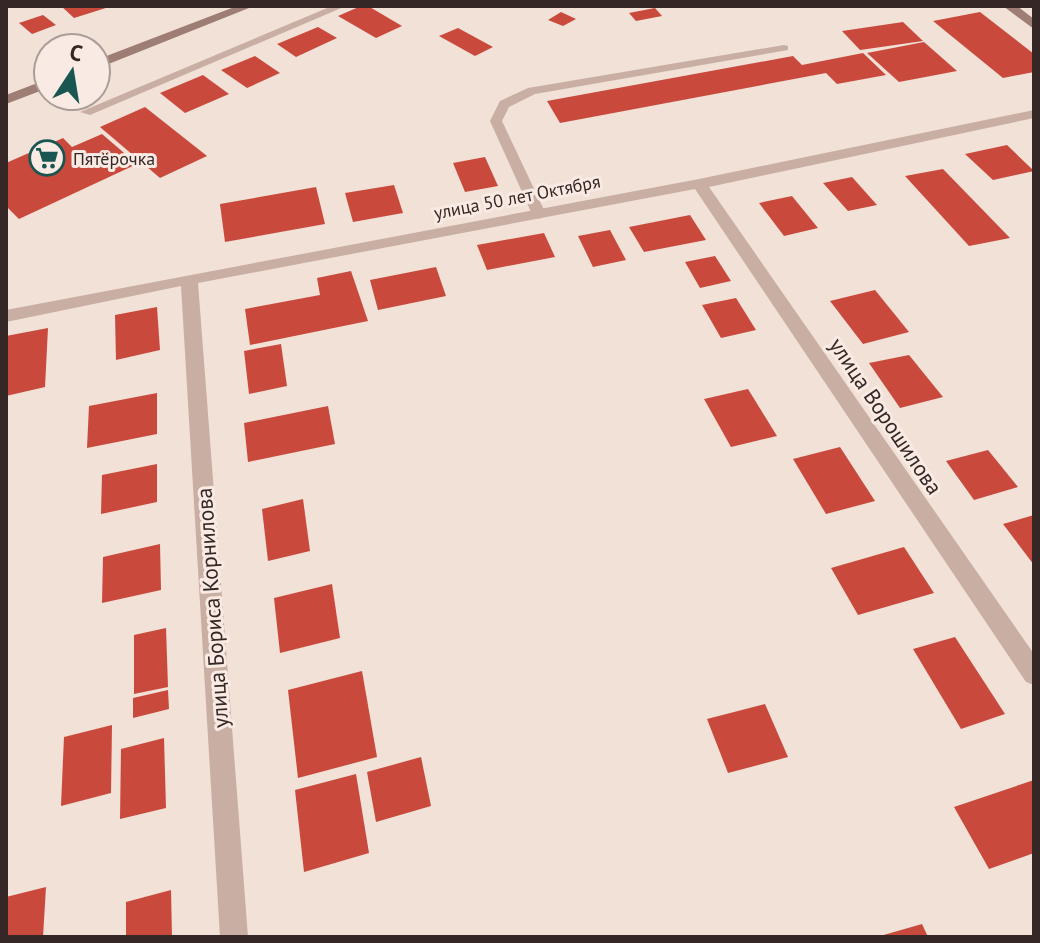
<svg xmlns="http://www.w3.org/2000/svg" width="1040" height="943" font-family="'PT Sans',sans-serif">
<rect width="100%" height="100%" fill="#f1e1d7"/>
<g fill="#c94a3d">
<path d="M61,6H109V7L74,18Z"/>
<path d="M361,6H368L402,26L376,38L338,16Z"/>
<path d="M655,8L662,16L636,21L629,13Z"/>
<path d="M561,12L576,19L563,26L548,20Z"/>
<path d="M980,12L1034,54V72L1003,78L933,21Z"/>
<path d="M43,15L56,25L32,34L19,23Z"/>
<path d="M903,22L923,41L860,50L842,31Z"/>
<path d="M318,27L337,38L296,57L277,44Z"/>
<path d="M458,28L493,47L475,56L439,36Z"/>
<path d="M924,42L957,71L899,82L867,53Z"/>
<path d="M863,53L886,75L837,84L826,73L560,123L547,101L793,56L802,65Z"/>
<path d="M255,56L280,73L247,88L221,70Z"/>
<path d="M203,75L229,94L185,113L160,93Z"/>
<path d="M145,107L207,156L160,178L100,127Z"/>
<path d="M102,134L137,164L19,219L6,206V163L63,138L72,147Z"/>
<path d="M1007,145L1034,171L993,180L965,154Z"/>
<path d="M485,157L498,186L465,192L453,163Z"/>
<path d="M943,169L1010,238L969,246L905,176Z"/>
<path d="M852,177L877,205L848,211L823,183Z"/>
<path d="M394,185L403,213L353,222L345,193Z"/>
<path d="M316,187L325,224L225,242L220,204Z"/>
<path d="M792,196L818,228L784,236L759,203Z"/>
<path d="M690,215L706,240L644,252L629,227Z"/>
<path d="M610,230L626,260L593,267L578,236Z"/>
<path d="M544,233L555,257L487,270L477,245Z"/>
<path d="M715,256L731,281L700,288L685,262Z"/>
<path d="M436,267L446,296L378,310L370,280Z"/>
<path d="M351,271L368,321L250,345L245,309L320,295L317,278Z"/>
<path d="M875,290L909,332L863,344L830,301Z"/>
<path d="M736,298L756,330L721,338L702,305Z"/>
<path d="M157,307L160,350L116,360L115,315Z"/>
<path d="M48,328L45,387L6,396V336Z"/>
<path d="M281,344L287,386L249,394L244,351Z"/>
<path d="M909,355L943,397L900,408L869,363Z"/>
<path d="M748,389L777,436L731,447L704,399Z"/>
<path d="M157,393V434L87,448L89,406Z"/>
<path d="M328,406L335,444L248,462L244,423Z"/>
<path d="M840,447L875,501L826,514L793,459Z"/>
<path d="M988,450L1018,487L974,500L946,461Z"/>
<path d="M157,464V502L101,514L102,475Z"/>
<path d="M303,499L310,551L268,561L262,509Z"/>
<path d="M1034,515V565L1003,524Z"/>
<path d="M160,544L161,590L102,603L103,557Z"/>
<path d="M904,547L934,593L858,615L831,568Z"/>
<path d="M332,584L340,638L280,653L274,598Z"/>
<path d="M166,628L168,687L134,694V635Z"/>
<path d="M955,637L1005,714L961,729L913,649Z"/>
<path d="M362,671L377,757L298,778L288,690Z"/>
<path d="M168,690L169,709L133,718V698Z"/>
<path d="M765,704L788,757L728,773L707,719Z"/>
<path d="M112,725L111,793L61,806L64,737Z"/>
<path d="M164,738L166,808L120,819L121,749Z"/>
<path d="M421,757L431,806L376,822L367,772Z"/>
<path d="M356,774L369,853L304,872L295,790Z"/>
<path d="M1034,780V853L989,869L954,807Z"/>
<path d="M46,887L43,937H6V897Z"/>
<path d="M171,890L172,937H126V902Z"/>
<path d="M922,924L928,937H880V936Z"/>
</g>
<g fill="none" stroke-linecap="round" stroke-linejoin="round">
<g fill="#c9aea3" fill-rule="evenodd">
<path d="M332,6H346L90,115L80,112Z"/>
<path d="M784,45L788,46V50L535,94L509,107L502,121L546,214L539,219L532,214L490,121L500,101L528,88Z"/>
</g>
<path fill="#c9aea3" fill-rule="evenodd" d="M1034,110V118L709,187L1034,654V685L1026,682L695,189L198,283L248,937H220L181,286L6,322V310L699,179Z"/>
<g fill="#9d7d74" fill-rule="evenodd">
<path d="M237,6H254L96,69V60Z"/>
<path d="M1003,6H1017L1034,19V29Z"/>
<path d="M48,79V88L6,104V95Z"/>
</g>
</g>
<defs>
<symbol id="supermarket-ring" viewBox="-11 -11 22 22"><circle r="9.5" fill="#f9ebe3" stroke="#1a5651" stroke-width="1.5"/><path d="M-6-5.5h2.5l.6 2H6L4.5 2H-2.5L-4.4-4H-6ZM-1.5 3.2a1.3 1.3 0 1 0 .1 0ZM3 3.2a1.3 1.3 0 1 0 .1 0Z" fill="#1a5651"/></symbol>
</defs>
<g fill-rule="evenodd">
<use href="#supermarket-ring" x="27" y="138" width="40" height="40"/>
</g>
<g text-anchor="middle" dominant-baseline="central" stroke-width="6" stroke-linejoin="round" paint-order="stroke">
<g font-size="18" fill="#342725" stroke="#f9ebe3" text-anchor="start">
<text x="73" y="158">Пятёрочка</text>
</g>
<g font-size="18" fill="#342725" stroke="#f9ebe3">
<text transform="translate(517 197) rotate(-11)">улица 50 лет Октября</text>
</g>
<g font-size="22" fill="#342725" stroke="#f9ebe3">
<text transform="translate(886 416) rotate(56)">улица Ворошилова</text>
<text transform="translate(212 608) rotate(-94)">улица Бориса Корнилова</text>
</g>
</g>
<rect width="1040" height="943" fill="none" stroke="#342725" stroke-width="16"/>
<g transform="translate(72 72) rotate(12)"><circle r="38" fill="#f9ebe3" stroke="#aa9d97" stroke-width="2"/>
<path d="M0-6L14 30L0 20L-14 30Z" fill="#1a5651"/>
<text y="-12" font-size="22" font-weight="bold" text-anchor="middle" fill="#342725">С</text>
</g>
</svg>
